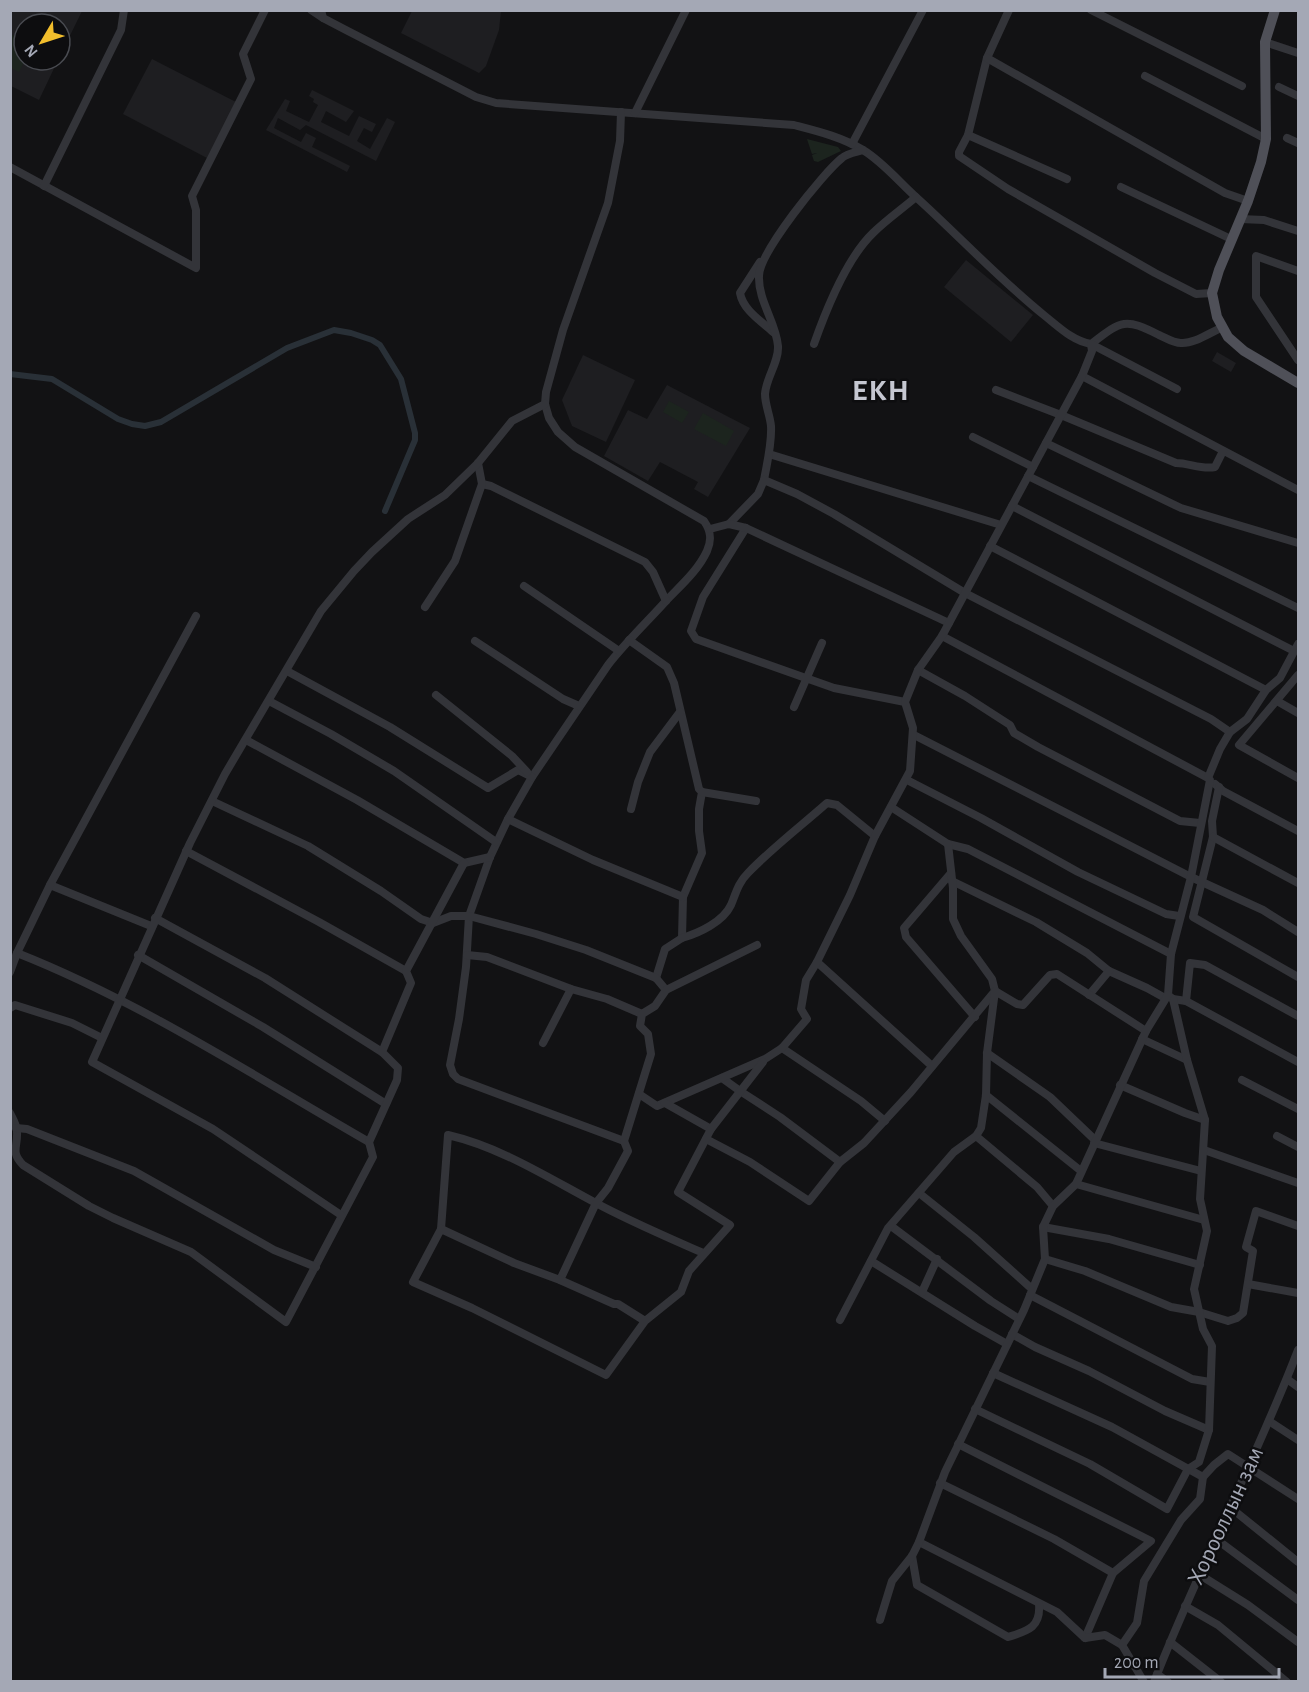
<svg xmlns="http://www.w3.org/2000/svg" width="1309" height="1692" font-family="'Alegreya Sans',sans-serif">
<rect width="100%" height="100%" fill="#121214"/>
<g fill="#1e1e21">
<path d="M10,11H82L60,56V24H24V60H58L39,100L11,86Z"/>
<path d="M412,11H501L499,30L486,66L479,73L401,33Z"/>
<path d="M152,59L236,102L207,158L123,114Z"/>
<path d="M312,90L354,111L346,122L326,111L321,122L349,136L359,116L376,124L372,132L364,128L357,141L370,149L387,118L395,122L376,161L306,125L300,130L278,118L274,128L301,142L306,133L316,138L312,147L350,166L347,172L266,130L285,99L290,101L286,111L309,122L318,105L313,102L314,99L309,96Z"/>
<path d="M966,260L1033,315L1011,342L944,287Z"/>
<path d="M1217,352L1236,363L1231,372L1212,361Z"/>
<path d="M583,355L635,380L606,442L572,426L562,400Z"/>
<path d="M667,385L750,428L708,497L694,489L698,482L660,462L648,481L604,456L628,410L647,419Z"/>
</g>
<g fill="#1c241e">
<path d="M11,34L24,41L25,60L19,72L11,68Z"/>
<path d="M807,139L838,147L841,151L818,162L814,161L812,155L817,153L812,154Z"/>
<path d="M669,401L689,412L682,423L663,412Z"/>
<path d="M703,413L734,431L726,446L694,429Z"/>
</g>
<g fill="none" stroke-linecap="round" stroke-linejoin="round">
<path stroke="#293037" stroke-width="6" d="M10,374L52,379L118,419L132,424L145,426L161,422L287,348L334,330L351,333L372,340L380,345L401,379L415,433V440L385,511"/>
<g stroke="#333439" stroke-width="8">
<path d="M311,10L323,18"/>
<path d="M321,10L323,18L344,29L476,97L496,103L794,125C817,131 842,137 863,150C883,162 899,182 917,198C960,237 1000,280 1045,316C1060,328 1073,341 1091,344C1121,321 1124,317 1159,335C1166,338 1173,343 1181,343C1194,344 1209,333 1221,328"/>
<path d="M1009,10L987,58L968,135L959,152V156L1008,189L1155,273L1196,294L1212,293"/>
<path d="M1091,10L1242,86"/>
<path d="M1265,42L1298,53"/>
<path d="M987,58L1225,193L1248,201"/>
<path d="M1145,76L1266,139"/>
<path d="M1279,87L1298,96"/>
<path d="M621,112L620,141L608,203L563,330L546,392L545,404L549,418L558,432L575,447L704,521C711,531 712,540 707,551C698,571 679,587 665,602C646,623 625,643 608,665L532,777L508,819L490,857L469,916L466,967L459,1019L450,1065L453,1074L458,1079L624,1141"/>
<path d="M635,113L686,10"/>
<path d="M968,135L1067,179"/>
<path d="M1287,138L1298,143"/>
<path d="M852,144L923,10"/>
<path d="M10,167L196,268V210L192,196L251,79L243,54L265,10"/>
<path d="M44,186L121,30L124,10"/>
<path d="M1121,187L1231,239"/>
<path d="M1240,219L1264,220L1298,231"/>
<path d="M760,262L740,293C743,310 761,321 773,332"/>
<path d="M1298,271L1256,256V297L1298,360"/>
<path d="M814,344C826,310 846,259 873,233C886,220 902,209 916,197"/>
<path d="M1082,376L1298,490"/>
<path d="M996,390L1061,415L1176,463C1189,463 1202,470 1215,467L1223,451"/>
<path d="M973,437L1033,467"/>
<path d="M1046,443L1181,508L1298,543"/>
<path d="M769,454L1001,525"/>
<path d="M1028,476L1298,608"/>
<path d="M764,480C767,463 772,444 771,426C770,415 765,405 765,394C766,378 779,362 778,346C776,322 758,301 759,276C759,253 823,173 842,158C847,153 857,152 863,150"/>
<path d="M482,484L491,486L645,562L653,572L666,601"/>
<path d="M1012,506L1294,651"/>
<path d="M729,524L758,494L764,480L797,494L834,514L965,593L1211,719L1230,732"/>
<path d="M746,528L703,597L691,631L696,639L834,688L905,702"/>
<path d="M710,529L729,524L746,528L949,623"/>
<path d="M990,546L1266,690"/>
<path d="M524,586L619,651"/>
<path d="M425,607L455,561L482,484L478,463"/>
<path d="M942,636L1208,778"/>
<path d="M629,640L667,667L674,683L699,789L702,792L699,809V831L702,853L683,897L682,938L665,949L656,978"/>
<path d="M475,641L563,699L579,706"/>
<path d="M918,670L965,696L1010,725L1014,733L1038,747L1180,821L1200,823"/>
<path d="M287,671L390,727L488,788L518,770L532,777"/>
<path d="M1298,675L1239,745L1298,778"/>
<path d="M436,695L512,756L527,772"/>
<path d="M269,701L331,734L394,771L496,842"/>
<path d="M1277,701L1298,713"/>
<path d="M794,707L822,643"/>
<path d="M914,735L1191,877L1263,910L1298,932"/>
<path d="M246,740L357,800L464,863L490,857"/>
<path d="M907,780L981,818L1078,872L1166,914L1179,916"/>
<path d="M1215,784L1223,791L1298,831"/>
<path d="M1219,787L1212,821L1213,837L1193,917L1298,977"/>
<path d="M702,792L756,801"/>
<path d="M212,801L308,846L381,891L421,919L433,923L451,916H469L536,934L586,950L656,978L666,990"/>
<path d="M631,809L638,782L650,752L680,712"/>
<path d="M508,819L593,860L683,897"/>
<path d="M1213,837L1298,883"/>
<path d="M948,844L968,849L1171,954"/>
<path d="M186,851L319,922L406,971"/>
<path d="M951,873L904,928L906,937L975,1017"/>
<path d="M952,881L1036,922L1087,953L1109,971L1147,988L1165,998"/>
<path d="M50,885L151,926"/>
<path d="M155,918L265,978L382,1052"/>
<path d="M682,938C699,933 723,922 731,905C736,893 738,883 748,873C772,848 801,826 827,803L837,805L875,836"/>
<path d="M17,953C141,1002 254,1076 369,1142"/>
<path d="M138,955L263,1027L386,1104"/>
<path d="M467,955L487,957L571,989L607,999L642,1014"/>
<path d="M817,962L932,1066"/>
<path d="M10,972L17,953L50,885L196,616"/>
<path d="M1089,995L1109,971"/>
<path d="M1173,999L1186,1001L1298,1062"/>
<path d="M1186,1001L1190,963L1205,965L1298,1016"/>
<path d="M10,1008L15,1005L72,1023L102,1038"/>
<path d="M1142,1039L1187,1060"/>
<path d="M543,1043L571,989"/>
<path d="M782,1048L861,1101L885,1121"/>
<path d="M987,1053L1050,1097L1095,1140"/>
<path d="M722,1078L740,1091L780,1117L840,1162"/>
<path d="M1242,1080L1298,1109"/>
<path d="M1120,1085L1185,1113L1205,1120"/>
<path d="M639,1094L657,1106L765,1059L782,1048L807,1019L801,1009L806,980L817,962L850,895L875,836L910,771L913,728L905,702L918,670L942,636L1082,376L1092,351L1091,344L1177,389"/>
<path d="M986,1095L1081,1171"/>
<path d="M665,1103L711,1129"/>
<path d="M10,1113C13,1119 17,1125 17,1132C18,1148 10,1151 23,1165L89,1206L113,1218L191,1252L286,1322L373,1157L369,1142L397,1080L398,1068L382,1052L411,983L406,971L464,863"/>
<path d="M16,1128L27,1129L134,1171L274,1250L316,1267"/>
<path d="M976,1136L1037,1187L1053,1206"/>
<path d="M1277,1136L1298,1147"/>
<path d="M706,1139L750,1162L809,1201L840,1162L864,1143L911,1092L995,991L992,979L961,936L953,919V888L948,844L891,807"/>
<path d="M1094,1143L1201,1171"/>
<path d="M1204,1150L1298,1183"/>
<path d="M1076,1184L1204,1220"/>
<path d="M919,1193L974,1237L1032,1289"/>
<path d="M341,1215L213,1129L92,1062L190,843L225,774L321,611L354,571L372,552L408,519L445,495L478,463L512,421L545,404"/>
<path d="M891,1226L991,1301L1019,1319"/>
<path d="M1043,1227L1109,1239L1200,1265"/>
<path d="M441,1229L448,1135C500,1147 547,1177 594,1202C629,1221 667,1237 703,1253"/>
<path d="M1045,1259L1085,1271L1171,1307L1199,1312L1228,1321L1237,1318L1243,1313L1253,1251L1246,1247L1256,1211L1298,1226"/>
<path d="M871,1261L975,1326L1007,1344"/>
<path d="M560,1280L596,1203L608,1188L628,1151L624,1141L651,1054L648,1034L640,1026L642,1014L655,1006L666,990L757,945"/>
<path d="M1248,1284L1298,1293"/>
<path d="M922,1292L937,1259"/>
<path d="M1030,1295L1192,1379L1210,1382"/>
<path d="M840,1320L888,1228L954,1152L976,1136L981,1128L986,1095L987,1053L995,991L1017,1004L1023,1005L1050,975L1057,974L1146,1031"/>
<path d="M645,1321L618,1304H614L560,1280L514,1263L441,1229L413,1282L472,1308L606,1375L645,1321L681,1292L689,1271L730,1225L678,1192L711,1129L763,1062"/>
<path d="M1012,1334L1035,1347L1089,1371L1165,1411L1209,1430"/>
<path d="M993,1373L1112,1427L1203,1477"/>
<path d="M1287,1379L1298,1387"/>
<path d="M975,1409L1090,1464L1167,1509L1188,1469L1199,1462L1209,1430L1212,1346L1203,1329L1194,1289L1207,1231L1200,1199L1205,1120L1187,1060L1173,999L1168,995L1171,954L1191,877L1210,780L1208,778L1220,749L1230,732L1247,719L1266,690L1280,678L1298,644"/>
<path d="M1269,1421L1298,1440"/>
<path d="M958,1444L1151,1541L1113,1573"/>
<path d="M940,1483L1054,1539L1113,1573L1085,1638"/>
<path d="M1231,1508L1298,1562"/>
<path d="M1216,1539L1298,1600"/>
<path d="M919,1542L1057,1612L1085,1638L1105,1635L1122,1645"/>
<path d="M912,1556L917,1585L1008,1637C1027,1631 1041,1628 1039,1604"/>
<path d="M1200,1575L1248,1605L1298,1642"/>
<path d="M1185,1606L1218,1625L1287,1682"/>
<path d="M880,1620L892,1581L912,1556L919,1542L945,1472L1024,1310L1045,1259L1043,1227L1053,1206L1076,1184L1146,1031L1168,995"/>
<path d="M1170,1642L1221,1682"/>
<path d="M1157,1674L1168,1682"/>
<path d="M1144,1682L1122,1645L1137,1623L1144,1581L1181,1520L1200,1499L1203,1477L1214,1465L1228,1454L1298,1499"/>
<path d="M1154,1682C1198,1569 1255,1462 1298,1350"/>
</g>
<path stroke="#4f5058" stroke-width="10" d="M1275,10L1265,42L1266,139L1261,162L1248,201L1219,270L1212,293L1217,317L1228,337L1244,351L1298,383"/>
</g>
<g text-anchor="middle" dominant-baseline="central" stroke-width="5" stroke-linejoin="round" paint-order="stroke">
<g font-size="24" fill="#a4a8b5" stroke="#0d0d0f">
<text transform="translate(1226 1516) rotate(-65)">Хорооллын зам</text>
</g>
<g font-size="30" font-weight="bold" letter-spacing="1.5" fill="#c5c7d1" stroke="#0d0d0f">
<text x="881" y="391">EKH</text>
</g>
</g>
<rect width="1309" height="1692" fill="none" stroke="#a4a8b5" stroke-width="24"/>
<g transform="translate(42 42) rotate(231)"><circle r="28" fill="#0d0d0f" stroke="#494b51" stroke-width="1.5"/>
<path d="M0-4.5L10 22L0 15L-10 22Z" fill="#f2be2c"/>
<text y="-9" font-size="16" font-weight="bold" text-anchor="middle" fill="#a4a8b5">N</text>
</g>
<path d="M1105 1668v9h174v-9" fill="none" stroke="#a4a8b5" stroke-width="3"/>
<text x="1114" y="1668" font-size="18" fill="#a4a8b5" stroke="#0d0d0f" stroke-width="4.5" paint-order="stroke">200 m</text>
</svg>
